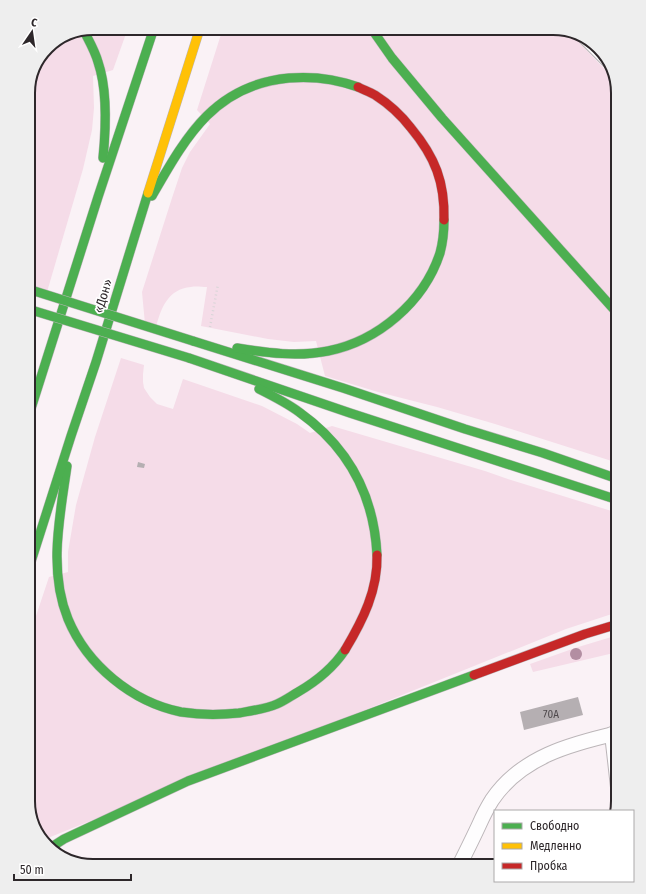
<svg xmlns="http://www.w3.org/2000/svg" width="646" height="894" font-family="'Fira Sans Condensed',sans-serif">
<rect width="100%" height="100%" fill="#faf2f6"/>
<g fill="#f5dce8">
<path d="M93,28H128L113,70L93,76L94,108L92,130L83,169L47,292L28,286V88L50,44Z"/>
<path d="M223,28H557L568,31L614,79L618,93V463L495,424L437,407L378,392L325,376L316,341L294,342L268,339L201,326L207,287C202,287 196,286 191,287C168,289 161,308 156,327L145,324L142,292L172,198L182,168L190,152L210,124L197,110Z"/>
<path d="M121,358L144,365L143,374V382L144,388L150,397L157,404L173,409L183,379L262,406L297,424L310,433L332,426L485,471L511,480L618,513V612L566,629L43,840L37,834L28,801V640L49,577L68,572V552L76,505L95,437Z"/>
<path d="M618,635V652L533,672L530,664L575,648Z"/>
</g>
<g fill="#b5afb2">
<path d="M138,462L145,464L144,468L137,467Z"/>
<path d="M578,697L583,715L524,730L520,712Z"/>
</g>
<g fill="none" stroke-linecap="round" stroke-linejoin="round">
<defs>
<g id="street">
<path d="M584,36L610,62"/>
<path d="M612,734L618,787"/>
<path d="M459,866C466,852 473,838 479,825C483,816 487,808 492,800C521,757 570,744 618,733"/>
</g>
<g id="fast">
<path d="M371,28L392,58L442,118L618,314"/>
<path d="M84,31C89,41 95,51 98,62C108,91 106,128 103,158"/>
<path d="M152,196C186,137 214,85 289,78C313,76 336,79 358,87"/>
<path d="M193,341L343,388L465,429L543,453L618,479"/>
<path d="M237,348C267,353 298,357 328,351C378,341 424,302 440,253C443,242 444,231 444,220"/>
<path d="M189,358L350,413L618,500"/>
<path d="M259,389C273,396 287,403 299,412C348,447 374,494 377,555"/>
<path d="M28,418L98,197L154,28"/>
<path d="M67,466C60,516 48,570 68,619C87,665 132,702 181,712C200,715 220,715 239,713C250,711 266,709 277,704C284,701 291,696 298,692C317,681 333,668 345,650"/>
<path d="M28,571L71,436L96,362L148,193"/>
<path d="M50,848L64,839L188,781L474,675"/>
</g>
<path id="slow" d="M148,193L200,28"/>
<g id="jam">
<path d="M358,87C364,90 370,92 375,95C389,104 401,115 411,128C435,157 445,182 444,220"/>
<path d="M345,650C363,620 378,590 377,555"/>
<path d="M474,675L585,634L618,624"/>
</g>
</defs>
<use href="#street" stroke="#bbb5b8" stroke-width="16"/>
<use href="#fast" stroke="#bbb5b8" stroke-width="10"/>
<use href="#slow" stroke="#bbb5b8" stroke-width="10"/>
<use href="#jam" stroke="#bbb5b8" stroke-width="10"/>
<path stroke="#d8d5d7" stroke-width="2.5" stroke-dasharray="1 3" stroke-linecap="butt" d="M210,327L218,284"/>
<use href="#street" stroke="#fefdfe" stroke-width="14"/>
<use href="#fast" stroke="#4caf50" stroke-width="9"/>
<use href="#slow" stroke="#ffc107" stroke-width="9"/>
<use href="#jam" stroke="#c62828" stroke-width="9"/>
<defs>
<g id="fast-bridge">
<path d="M28,289L193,341"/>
<path d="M28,309L189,358"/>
</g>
</defs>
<use href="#fast-bridge" stroke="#bbb5b8" stroke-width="10" stroke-linecap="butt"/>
<use href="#fast-bridge" stroke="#4caf50" stroke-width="9"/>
</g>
<circle fill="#b38ea2" cx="576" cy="654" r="6"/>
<g text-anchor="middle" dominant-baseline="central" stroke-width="3.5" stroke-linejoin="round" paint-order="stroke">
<g font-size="11" fill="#4f494c">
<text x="551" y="714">70А</text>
</g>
<g font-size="13" fill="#2d272a" stroke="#fff">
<text transform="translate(103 296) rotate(-73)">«Дон»</text>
</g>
</g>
<path d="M0 0H646V894H0ZM93 35H553A58 58 0 0 1 611 93V801A58 58 0 0 1 553 859H93A58 58 0 0 1 35 801V93A58 58 0 0 1 93 35Z" fill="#eee" fill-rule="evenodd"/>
<path fill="none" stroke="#2d272a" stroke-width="2" d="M93 35H553A58 58 0 0 1 611 93V801A58 58 0 0 1 553 859H93A58 58 0 0 1 35 801V93A58 58 0 0 1 93 35Z"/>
<rect x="494" y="810" width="140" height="72" fill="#ffffff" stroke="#aba9aa"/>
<rect x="502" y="823" width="20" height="6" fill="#4caf50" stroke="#aba9aa"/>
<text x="530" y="830" font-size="12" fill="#2d272a">Свободно</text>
<rect x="502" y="843" width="20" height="6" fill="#ffc107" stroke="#aba9aa"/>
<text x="530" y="850" font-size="12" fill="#2d272a">Медленно</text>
<rect x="502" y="863" width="20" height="6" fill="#c62828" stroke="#aba9aa"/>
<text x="530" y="870" font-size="12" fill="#2d272a">Пробка</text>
<g transform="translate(32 32) rotate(13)" stroke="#ffffff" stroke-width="3" paint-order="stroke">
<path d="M0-3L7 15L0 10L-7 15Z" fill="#2d272a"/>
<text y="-6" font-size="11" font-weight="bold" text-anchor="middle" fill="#2d272a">С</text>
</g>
<path d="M14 874v6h117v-6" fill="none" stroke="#2d272a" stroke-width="2"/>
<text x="20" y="874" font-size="12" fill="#2d272a" stroke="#ffffff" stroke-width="3" paint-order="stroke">50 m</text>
</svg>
